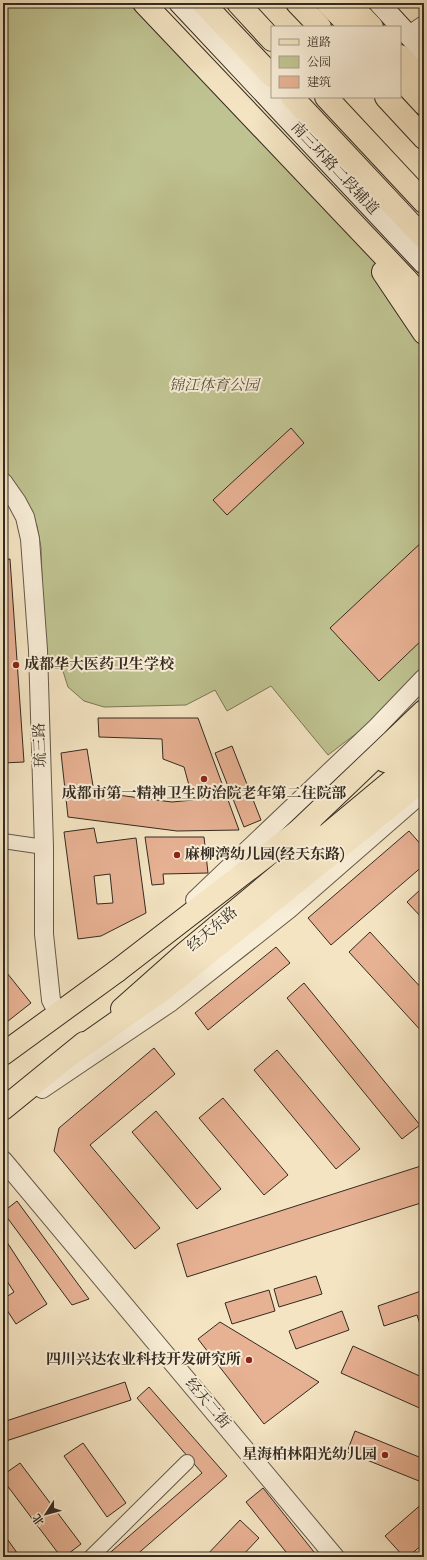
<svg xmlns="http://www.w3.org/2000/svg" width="427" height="1560" font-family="'Sorts Mill Goudy','Noto Serif SC',serif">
<rect width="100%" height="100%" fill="#f4e4c2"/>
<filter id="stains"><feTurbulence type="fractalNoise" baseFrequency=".005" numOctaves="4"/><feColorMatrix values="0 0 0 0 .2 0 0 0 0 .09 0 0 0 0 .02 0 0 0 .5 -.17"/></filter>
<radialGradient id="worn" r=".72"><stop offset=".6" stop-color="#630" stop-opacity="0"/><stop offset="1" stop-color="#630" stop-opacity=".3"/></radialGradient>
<path fill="#bfc391" stroke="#7a7758" d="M3,3H149L424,304V682L328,755L271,686L227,711L215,690L186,705L104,707L84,701L68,687L62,668L45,669L41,547L37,526L26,501L3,469Z"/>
<g fill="#e7b193" stroke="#342b20" fill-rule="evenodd">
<path d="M291,428L304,443L227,515L213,500Z"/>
<path d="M424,540V638L379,681L330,628Z"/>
<path d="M10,559L24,762L3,763V560Z"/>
<path d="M98,718H198L239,830L177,831L68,817L61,753L87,749L94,792L172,802L193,800L184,767L163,759L162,739L99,737Z"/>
<path d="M232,746L261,820L244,827L215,753Z"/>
<path d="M424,826V835L420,830Z"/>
<path d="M94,828L97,843L136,838L146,913L101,936L78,939L64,832ZM110,874L113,903L97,904L94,876Z"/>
<path d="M409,831L424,848V865L331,945L308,918Z"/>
<path d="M145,837H204L208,873L163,874L164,884L152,885Z"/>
<path d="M421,889L424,892V920L407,902Z"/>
<path d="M370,932L424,991V1034L349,952Z"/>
<path d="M276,947L290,963L208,1030L195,1013Z"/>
<path d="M3,968L31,1003L3,1025Z"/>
<path d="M304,983L420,1125L402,1139L287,998Z"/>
<path d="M154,1048L175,1074L90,1145L160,1228L135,1249L54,1151L59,1128Z"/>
<path d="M277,1050L360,1149L336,1169L254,1070Z"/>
<path d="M223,1098L288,1175L264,1195L199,1118Z"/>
<path d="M156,1111L221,1189L197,1209L132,1132Z"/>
<path d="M424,1165V1202L187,1277L177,1244Z"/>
<path d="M17,1201L89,1299L72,1305L3,1212Z"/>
<path d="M3,1236L47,1304L16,1324L3,1304V1299L14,1292L3,1275Z"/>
<path d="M316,1276L322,1294L279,1307L274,1289Z"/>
<path d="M269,1290L275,1311L232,1324L225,1303Z"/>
<path d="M424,1290V1336L417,1315L384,1326L378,1306Z"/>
<path d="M342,1311L349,1330L296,1349L289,1331Z"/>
<path d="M220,1322L319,1382L264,1424L198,1339Z"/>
<path d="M353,1346L424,1378V1410L341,1373Z"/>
<path d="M125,1382L131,1400L3,1442V1422Z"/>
<path d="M149,1387L227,1476L134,1557H105L202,1473L137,1398Z"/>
<path d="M355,1431L424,1459V1483L347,1452Z"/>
<path d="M83,1443L126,1503L107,1517L64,1456Z"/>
<path d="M20,1463L81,1544L64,1557H61L3,1480V1475Z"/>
<path d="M263,1488L318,1557H290L246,1502Z"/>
<path d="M424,1502V1543L408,1557H404L385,1536Z"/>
<path d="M240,1520L259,1538L241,1557H205Z"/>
<path d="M3,1533L20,1557H3Z"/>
</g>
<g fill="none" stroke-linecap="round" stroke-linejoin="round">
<defs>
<g id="minor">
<path d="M3,841L44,847"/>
<path d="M91,1557L187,1462"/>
</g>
<g id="tertiary">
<path d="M409,35L424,25"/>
<path d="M3,482L17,502L25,517L30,539L38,650L44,847V934L51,1000L58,1013"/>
<path d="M195,900L377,727L424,678"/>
<path d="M42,1089L171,1002L288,910L421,794"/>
<path d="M3,1160L335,1557"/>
</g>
<g id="secondary">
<path d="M179,3L424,264"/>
<path d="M379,3L424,52"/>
</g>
<path id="primary" d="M3,1054L117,971"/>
<g id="trunk">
<path d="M203,3L272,76"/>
<path d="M238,3L272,40"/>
<path d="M297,3L320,27"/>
<path d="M327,3L351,27"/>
<path d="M400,78L424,104"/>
<path d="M292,97L424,238"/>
<path d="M326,97L424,202"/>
<path d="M386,97L424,138"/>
<path d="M385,761L424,728"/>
<path d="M117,971L310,822"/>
<path d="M122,1009L184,954L424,754"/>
<path d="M3,1109L84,1043"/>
</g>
<g id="motorway">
<path d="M144,3L406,279L424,300"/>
<path d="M349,3L372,27"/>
<path d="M400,56L424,81"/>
<path d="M383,272L424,333"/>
<path d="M295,834L424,711"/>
<path d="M70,1055L164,989L424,779"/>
</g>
</defs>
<use href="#minor" stroke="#645948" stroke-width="16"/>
<use href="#tertiary" stroke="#645948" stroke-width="20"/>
<use href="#secondary" stroke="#342b20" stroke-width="22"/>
<use href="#primary" stroke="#342b20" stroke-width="24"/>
<use href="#trunk" stroke="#342b20" stroke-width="24"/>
<use href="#motorway" stroke="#342b20" stroke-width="24"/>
<use href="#minor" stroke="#f8edd7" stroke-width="14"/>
<use href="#tertiary" stroke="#f8edd7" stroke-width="18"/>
<use href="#secondary" stroke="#f8edd7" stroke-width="20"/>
<use href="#primary" stroke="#f4e4c2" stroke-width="22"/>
<use href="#trunk" stroke="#f4e4c2" stroke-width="22"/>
<use href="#motorway" stroke="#f4e4c2" stroke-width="22"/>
</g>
<g fill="#8f2418" stroke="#f8edd7" stroke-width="1.5">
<circle cx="16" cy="665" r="4"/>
<circle cx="204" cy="779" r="4"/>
<circle cx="177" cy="855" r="4"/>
<circle cx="249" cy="1360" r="4"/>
<circle cx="385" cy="1455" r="4"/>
</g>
<g text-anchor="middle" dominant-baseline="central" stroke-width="4" stroke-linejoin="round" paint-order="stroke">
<g font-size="15" fill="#342b20" stroke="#f8edd7">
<text transform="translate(334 169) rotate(47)">南三环路二段辅道</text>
<text transform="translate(41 745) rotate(-92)">琉三路</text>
<text transform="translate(213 930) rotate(-40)">经天东路</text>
<text transform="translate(207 1404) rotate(50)">经天二街</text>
</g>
<g font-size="15" font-style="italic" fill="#57513c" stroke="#f8edd7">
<text x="214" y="386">锦江体育公园</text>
</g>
<g font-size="15" font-weight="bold" fill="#342b20" stroke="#f8edd7" text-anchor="start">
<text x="24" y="665">成都华大医药卫生学校</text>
<text x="204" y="794" text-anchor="middle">成都市第一精神卫生防治院老年第二住院部</text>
<text x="185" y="855">麻柳湾幼儿园(经天东路)</text>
<text x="241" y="1360" text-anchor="end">四川兴达农业科技开发研究所</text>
<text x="377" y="1455" text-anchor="end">星海柏林阳光幼儿园</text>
</g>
</g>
<rect width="427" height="1560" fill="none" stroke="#f4e4c2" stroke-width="16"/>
<rect x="4" y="4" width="419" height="1552" fill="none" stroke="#342b20" stroke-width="2"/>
<rect x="8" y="8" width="411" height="1544" fill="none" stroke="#342b20"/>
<rect x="271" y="26" width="130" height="72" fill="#f8edd7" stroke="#aa9f8e"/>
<rect x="279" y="39" width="20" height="6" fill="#f4e4c2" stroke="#aa9f8e"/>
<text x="307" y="46" font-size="12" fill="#342b20">道路</text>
<rect x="279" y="56" width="20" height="12" fill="#bfc391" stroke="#aa9f8e"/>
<text x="307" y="66" font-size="12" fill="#342b20">公园</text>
<rect x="279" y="76" width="20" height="12" fill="#e7b193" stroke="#aa9f8e"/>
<text x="307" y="86" font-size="12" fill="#342b20">建筑</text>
<g transform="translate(46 1514) rotate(234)" stroke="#f8edd7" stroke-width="3" paint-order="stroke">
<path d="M0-3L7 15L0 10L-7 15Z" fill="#342b20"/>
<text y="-6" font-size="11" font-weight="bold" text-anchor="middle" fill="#342b20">北</text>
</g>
<rect width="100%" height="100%" filter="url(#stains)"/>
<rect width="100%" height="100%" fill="url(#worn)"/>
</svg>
